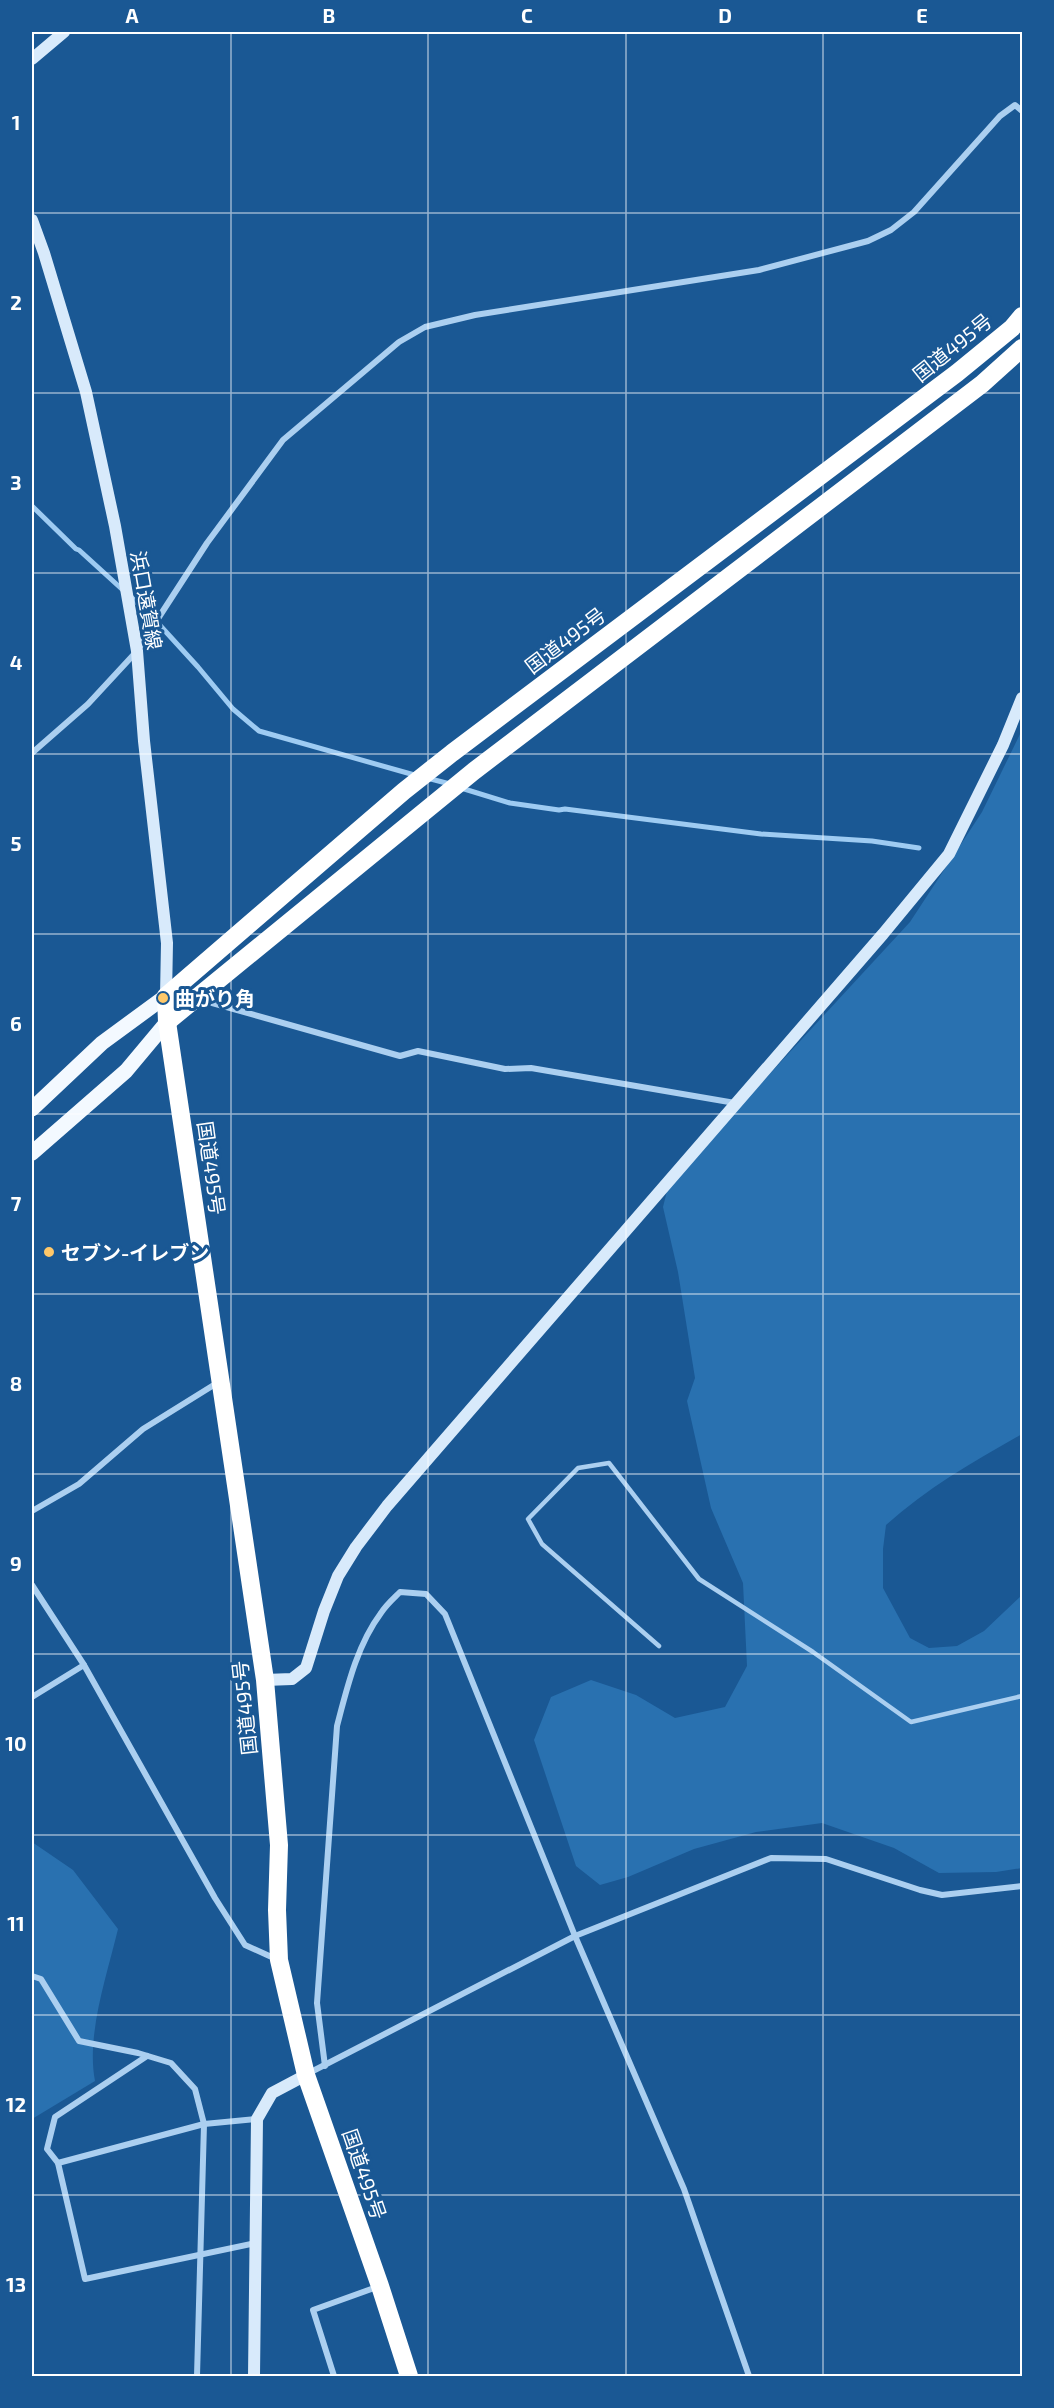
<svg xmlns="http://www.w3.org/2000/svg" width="1054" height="2408" font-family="'Exo 2','Noto Sans JP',sans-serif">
<rect width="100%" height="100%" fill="#1a5894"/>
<g fill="#2971b0">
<path d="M1022,730V1434C974,1461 927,1488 886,1525L883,1549V1588L910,1638L929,1648L957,1646L984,1631L1022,1595V1868L996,1872L939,1873L894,1848L822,1823L756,1832L694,1849L628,1877L600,1885L576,1866L534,1740L551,1697L591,1680L636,1695L675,1718L725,1707L747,1666L743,1583L711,1508L687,1401L695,1378L678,1272L663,1207L669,1183L910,922L982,812Z"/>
<path d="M32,1842L73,1870L118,1929C107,1975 86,2035 95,2081L32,2119Z"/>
</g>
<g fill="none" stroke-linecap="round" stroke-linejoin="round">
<g stroke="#9ecbf2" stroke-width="5">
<path d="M32,506L76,549L79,550L124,591"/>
<path d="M131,597L156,621L198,667L233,709L259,731L418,776"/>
<path d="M427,778L450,784"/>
<path d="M461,788L510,803L559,810L565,809L761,834L872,841L919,848"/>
</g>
<path stroke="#abcff0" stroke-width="4.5" d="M659,1646L542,1544L528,1519L578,1468L609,1463L699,1579L813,1652L911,1722L1022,1696"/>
<g stroke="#abcff0" stroke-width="6">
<path d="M32,753L88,704L137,651L207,543L283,440L399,342L425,327L475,315L759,270L868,241L891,230L914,212L1000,116L1015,105L1022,111"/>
<path d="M198,999L400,1056L418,1051L505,1069L531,1068L735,1103"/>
<path d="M32,1511L79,1484L143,1429L217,1383"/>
<path d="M32,1585L84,1665L215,1898L245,1945L276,1959"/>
<path d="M32,1697L84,1665"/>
<path d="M32,1976L41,1979L79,2041L138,2053L171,2063L195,2089L204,2124L197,2376"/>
<path d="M147,2056L55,2117L47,2149L58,2163L85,2279L256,2243"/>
<path d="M325,2066L317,2003L337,1726C347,1688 357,1645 381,1613C386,1605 394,1598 400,1592L426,1594L445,1614L575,1936L684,2189L749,2376"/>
<path d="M309,2073L575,1936L771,1858L826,1859L920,1890L942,1895L1022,1886"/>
<path d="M58,2163L204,2124L257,2119"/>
<path d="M334,2376L313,2310L377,2287"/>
</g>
<g stroke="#d8eafb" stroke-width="12">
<path d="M32,59L64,32"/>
<path d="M32,220L44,253L86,392L115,526L137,651L144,741L167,943L166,996"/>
<path d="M265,1680L292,1679L306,1668L324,1611L338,1576L356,1547L387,1506L883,934L949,854L1003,745L1022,698"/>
<path d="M254,2376L257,2119L272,2093L306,2075"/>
</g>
<g stroke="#f3f9ff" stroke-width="15">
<path d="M32,1109L102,1043L166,996"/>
<path d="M32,1153L126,1071L167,1022"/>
</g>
<g stroke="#fff" stroke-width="18">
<path d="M167,1022L474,771L982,384L1022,348"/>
<path d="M409,2376L380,2286L306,2075L279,1960L277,1910L279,1845L265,1680L167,1022L166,996L404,791L452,753L957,373L1012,328L1022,316"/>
</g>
</g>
<path fill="none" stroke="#fff" stroke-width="1.5" stroke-opacity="0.55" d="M231,32V2376M428,32V2376M626,32V2376M823,32V2376M32,213H1022M32,393H1022M32,573H1022M32,754H1022M32,934H1022M32,1114H1022M32,1294H1022M32,1474H1022M32,1654H1022M32,1835H1022M32,2015H1022M32,2195H1022"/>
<g fill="#ffc869" stroke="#1a5894" stroke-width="2">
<circle cx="163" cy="998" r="6"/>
<circle cx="49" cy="1252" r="6"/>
</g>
<g text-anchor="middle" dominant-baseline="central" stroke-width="6" stroke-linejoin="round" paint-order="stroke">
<g font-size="20" fill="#fff" stroke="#1a5894">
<text transform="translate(952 347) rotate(-39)">国道495号</text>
<text transform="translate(147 600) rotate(80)">浜口遠賀線</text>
<text transform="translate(565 640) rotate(-37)">国道495号</text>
<text transform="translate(212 1168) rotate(82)">国道495号</text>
<text transform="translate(244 1708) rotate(-96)">国道495号</text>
<text transform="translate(365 2174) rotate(71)">国道495号</text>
</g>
<g font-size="20" font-weight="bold" fill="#fff" stroke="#1a5894" text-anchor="start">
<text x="175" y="998">曲がり角</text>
<text x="61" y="1252">セブン-イレブン</text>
</g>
</g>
<rect width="1054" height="2408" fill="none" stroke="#1a5894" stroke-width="66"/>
<rect x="33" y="33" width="988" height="2342" fill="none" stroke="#fff" stroke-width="2"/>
<g font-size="20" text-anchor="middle" font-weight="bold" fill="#fff">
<text x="132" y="23">A</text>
<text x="329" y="23">B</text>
<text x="527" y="23">C</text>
<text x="725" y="23">D</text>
<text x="922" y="23">E</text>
<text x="16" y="130">1</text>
<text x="16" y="310">2</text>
<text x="16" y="490">3</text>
<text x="16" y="670">4</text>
<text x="16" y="851">5</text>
<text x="16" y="1031">6</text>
<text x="16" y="1211">7</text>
<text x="16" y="1391">8</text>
<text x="16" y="1571">9</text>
<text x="16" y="1751">10</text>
<text x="16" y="1931">11</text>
<text x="16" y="2112">12</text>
<text x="16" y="2292">13</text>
</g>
</svg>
